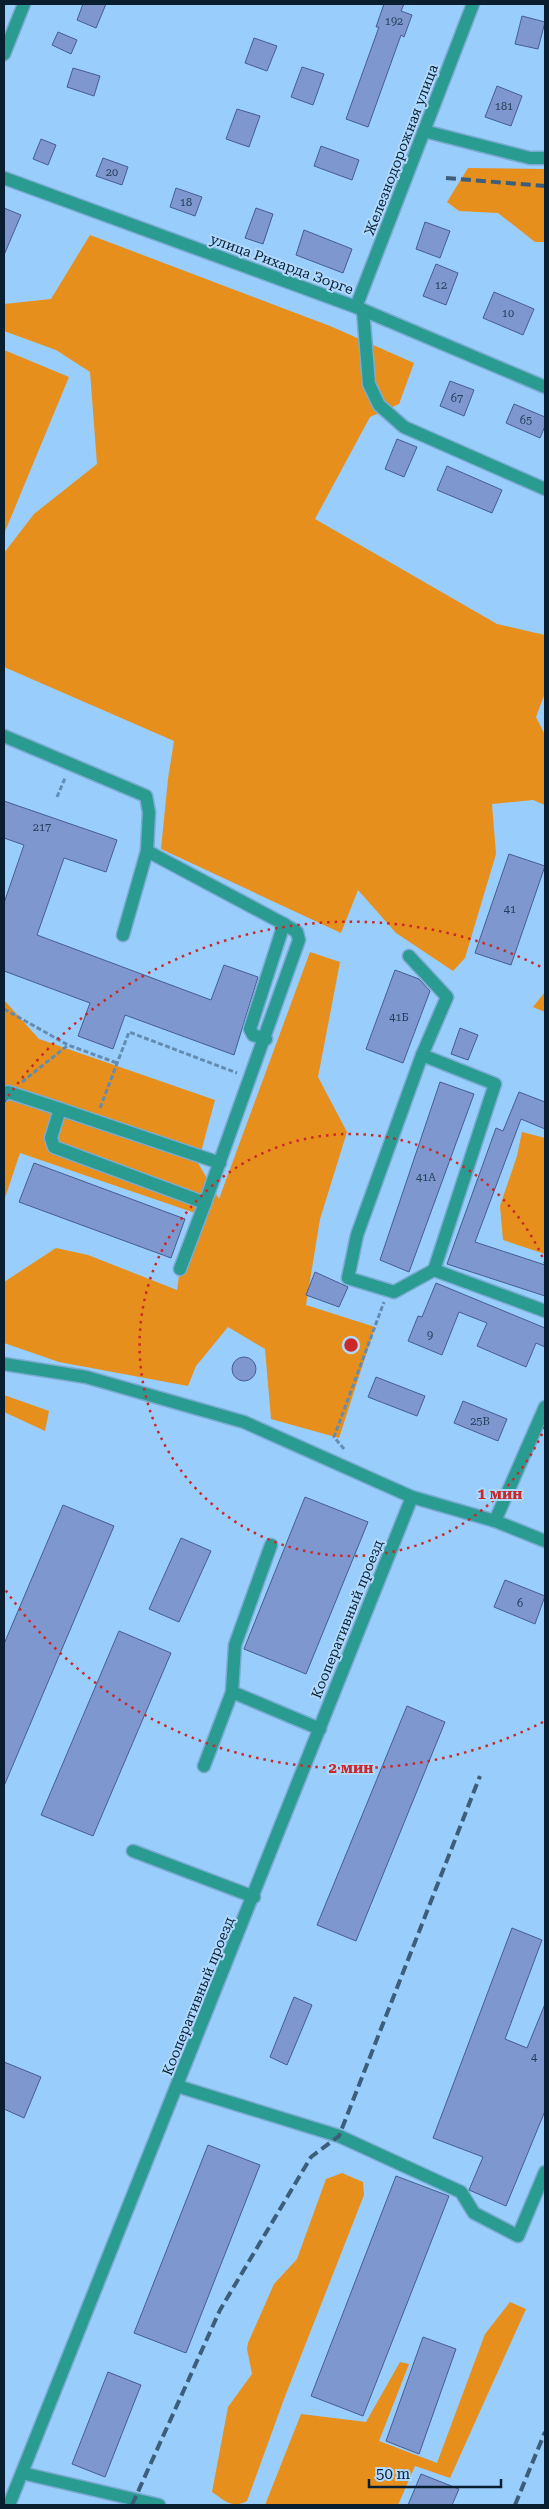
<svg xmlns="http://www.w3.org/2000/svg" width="549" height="2509" font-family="'Roboto Serif',serif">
<rect width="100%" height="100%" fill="#98cdfc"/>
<g fill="#e78f1c">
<path d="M468,168L545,169V242H535L498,213L459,211L447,202Z"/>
<path d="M90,235L330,326L414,363L399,404L370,417L315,519L497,624L545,635V693L536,717L545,735V805L533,800L492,804L496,854L465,958L453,971L396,933L358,890L341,933L161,849L168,779L174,741L4,667V553L34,514L97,464L90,372L56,350L4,331V304L51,299Z"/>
<path d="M4,350L69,377L4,534Z"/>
<path d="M310,952L340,962L318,1077L347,1132L320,1219L306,1305L375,1327L339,1438L271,1419L265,1349L228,1327L196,1366L188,1386L59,1362L4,1343V1282L56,1248L88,1255L177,1290L180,1269L198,1214L20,1153L4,1201V1000L39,1039L215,1100L198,1163L219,1199Z"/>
<path d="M545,992V1012L533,1007Z"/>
<path d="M522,1132L545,1138V1254L503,1240L500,1206L517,1156Z"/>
<path d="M4,1395L49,1411L45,1431L4,1412Z"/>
<path d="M342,2173L363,2182L364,2195L284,2399L247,2501C232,2509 225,2501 212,2492L228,2407L252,2374L247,2349L248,2343L274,2284L297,2259L326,2179Z"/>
<path d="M510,2302L526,2309L450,2478L415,2466L398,2505H265L301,2414L366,2422L400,2362L409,2364L379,2441L437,2463L485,2334Z"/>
</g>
<g fill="#7e97ce" stroke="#475d90">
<path d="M83,4H106L96,28L77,20Z"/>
<path d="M384,4H404L401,11L412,15L404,37L401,35L368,127L346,119L379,27H376Z"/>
<path d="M522,16L545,22L538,49L515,44Z"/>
<path d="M58,32L77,40L71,54L52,45Z"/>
<path d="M254,38L277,46L267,71L245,63Z"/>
<path d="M302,67L324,74L313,105L291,97Z"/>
<path d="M73,68L100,76L94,96L67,87Z"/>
<path d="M497,86L522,96L511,126L485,117Z"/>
<path d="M237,109L260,116L249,147L226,139Z"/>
<path d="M41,139L56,145L48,165L33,159Z"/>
<path d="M321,146L359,160L352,180L314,166Z"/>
<path d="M103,158L128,167L122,185L96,176Z"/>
<path d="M176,188L202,197L195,216L170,207Z"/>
<path d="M4,208L21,215L4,255Z"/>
<path d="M256,208L273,214L263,244L245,238Z"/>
<path d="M425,222L450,231L440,258L416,249Z"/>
<path d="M304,230L352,249L343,273L296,255Z"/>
<path d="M436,264L458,273L446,305L423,296Z"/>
<path d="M494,292L534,309L523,335L483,318Z"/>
<path d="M450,381L474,390L464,416L440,406Z"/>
<path d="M514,404L545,417V426L540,438L506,423Z"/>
<path d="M397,439L417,447L404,477L385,469Z"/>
<path d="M447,466L502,490L492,513L437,490Z"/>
<path d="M4,801L117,840L106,872L64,858L37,935L211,1000L224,965L258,977L234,1055L125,1015L113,1049L78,1036L90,1003L4,971V903L24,845L4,838Z"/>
<path d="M509,854L545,866L511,965L475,953Z"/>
<path d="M395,970L419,979L430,991L403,1063L366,1049Z"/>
<path d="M460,1028L478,1035L468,1060L451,1054Z"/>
<path d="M440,1082L474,1094L409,1272L380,1260Z"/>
<path d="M519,1092L545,1102V1129L521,1119L475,1242L545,1265V1296L447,1264L496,1128L503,1131Z"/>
<path d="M34,1163L185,1219L171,1258L19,1202Z"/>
<path d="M315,1272L348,1287L339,1307L306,1295Z"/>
<path d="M436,1283L545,1328V1347L536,1343L526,1367L477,1346L487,1323L459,1312L442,1355L408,1341L418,1316L422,1317Z"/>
<circle cx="244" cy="1369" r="12"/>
<path d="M376,1377L425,1396L417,1416L368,1397Z"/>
<path d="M463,1401L507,1419L498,1441L454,1423Z"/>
<path d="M305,1497L368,1522L306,1674L244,1649Z"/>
<path d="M63,1505L114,1526L4,1786V1644Z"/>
<path d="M181,1538L211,1551L179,1622L149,1609Z"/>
<path d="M505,1580L545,1596L535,1624L494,1607Z"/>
<path d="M119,1631L171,1653L93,1836L41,1815Z"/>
<path d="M407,1706L445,1722L356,1941L317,1925Z"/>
<path d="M512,1928L542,1940L505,2039L527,2048L545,2004V2111L506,2206L469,2190L483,2157L433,2138Z"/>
<path d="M294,1997L312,2005L287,2065L270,2057Z"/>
<path d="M4,2062L41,2077L24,2118L4,2109Z"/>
<path d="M208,2145L260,2165L186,2353L134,2333Z"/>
<path d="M396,2176L449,2196L363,2416L311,2396Z"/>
<path d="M423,2337L456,2349L419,2454L386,2441Z"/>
<path d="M108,2372L141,2385L105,2477L72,2464Z"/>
<path d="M421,2474L459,2489L452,2505H408Z"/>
</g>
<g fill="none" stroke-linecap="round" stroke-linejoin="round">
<defs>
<g id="minor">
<path d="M4,54L24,4"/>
<path d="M424,131L530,158H545"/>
<path d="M4,178L356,307L545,387"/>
<path d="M356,307L473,4"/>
<path d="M363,310L369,384L379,405L404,427L545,489"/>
<path d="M4,736L146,796L149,812L147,851L284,924L297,932L299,940L205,1203L54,1147L51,1138L60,1109L8,1092L4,1095"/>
<path d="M123,935L147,851"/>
<path d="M409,956L447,997L422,1055"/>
<path d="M266,1039L253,1035L250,1029L284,924"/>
<path d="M422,1055L495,1084L434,1270L394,1292L348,1278L357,1235Z"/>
<path d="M60,1109L220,1163"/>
<path d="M180,1269L205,1203"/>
<path d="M434,1270L545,1311"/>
<path d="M4,1364L86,1377L244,1422L412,1497L495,1521L545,1407"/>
<path d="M495,1521L545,1541"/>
<path d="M232,1692L320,1729"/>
<path d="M204,1766L232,1692L235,1645L271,1545"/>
<path d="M133,1851L254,1897"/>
<path d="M177,2086L339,2136L461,2192L474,2213L518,2236L545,2172"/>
<path d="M22,2473L159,2505"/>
<path d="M9,2505L412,1497"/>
</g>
</defs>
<use href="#minor" stroke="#7baad3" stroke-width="15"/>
<g stroke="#638cb0" stroke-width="3" stroke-dasharray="5 2.5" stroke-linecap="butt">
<path d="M57,797L65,778"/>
<path d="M4,1009L68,1045L117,1063"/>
<path d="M22,1082L68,1045"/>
<path d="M100,1108L129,1032L237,1073"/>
<path d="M344,1449L334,1437L384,1302"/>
</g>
<use href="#minor" stroke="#2a9b90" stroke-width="12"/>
<g stroke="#3d5e7a" stroke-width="4" stroke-dasharray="10 5" stroke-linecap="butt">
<path d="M446,178L545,186"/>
<path d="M132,2505L220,2310L311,2157L339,2136L480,1776"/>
<path d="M515,2505L545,2432"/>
</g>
</g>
<g fill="none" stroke="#cc2828" stroke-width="2.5" stroke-dasharray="2.5 5">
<path d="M545 1427A211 211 0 1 1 545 1263"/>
<path d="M543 1722A423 423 0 0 1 4 1588M4 1102A423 423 0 0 1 543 968"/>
</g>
<g text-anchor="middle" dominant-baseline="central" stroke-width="4" stroke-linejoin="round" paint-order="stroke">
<g font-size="11" fill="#263d58">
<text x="394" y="21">192</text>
<text x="504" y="106">181</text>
<text x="112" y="172">20</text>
<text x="186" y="202">18</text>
<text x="441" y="285">12</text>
<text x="508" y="313">10</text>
<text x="457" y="398">67</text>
<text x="526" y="420">65</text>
<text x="42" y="827">217</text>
<text x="510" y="909">41</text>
<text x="399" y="1017">41Б</text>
<text x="426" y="1177">41А</text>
<text x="430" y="1335">9</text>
<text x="480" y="1421">25В</text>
<text x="520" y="1603">6</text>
<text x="534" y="2057">4</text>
</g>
<g font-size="14" fill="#091f30" stroke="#afd9ff">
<text transform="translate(401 150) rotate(-69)">Железнодорожная улица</text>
<text transform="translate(282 264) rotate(20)">улица Рихарда Зорге</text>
<text transform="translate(347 1619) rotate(-68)">Кооперативный проезд</text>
<text transform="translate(198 1996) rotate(-68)">Кооперативный проезд</text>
</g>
</g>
<circle cx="351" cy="1345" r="8" fill="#cc2828" stroke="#afd9ff" stroke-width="2.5"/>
<g font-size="15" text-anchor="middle" font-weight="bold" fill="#cc2828" stroke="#afd9ff" stroke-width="4" stroke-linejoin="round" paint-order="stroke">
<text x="500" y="1499">1 мин</text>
<text x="351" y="1773">2 мин</text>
</g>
<rect width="549" height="2509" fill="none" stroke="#091f30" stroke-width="10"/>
<path d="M369 2479v8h132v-8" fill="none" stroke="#091f30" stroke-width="2.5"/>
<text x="376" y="2479" font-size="15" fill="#091f30" stroke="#afd9ff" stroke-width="4" paint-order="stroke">50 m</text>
</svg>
